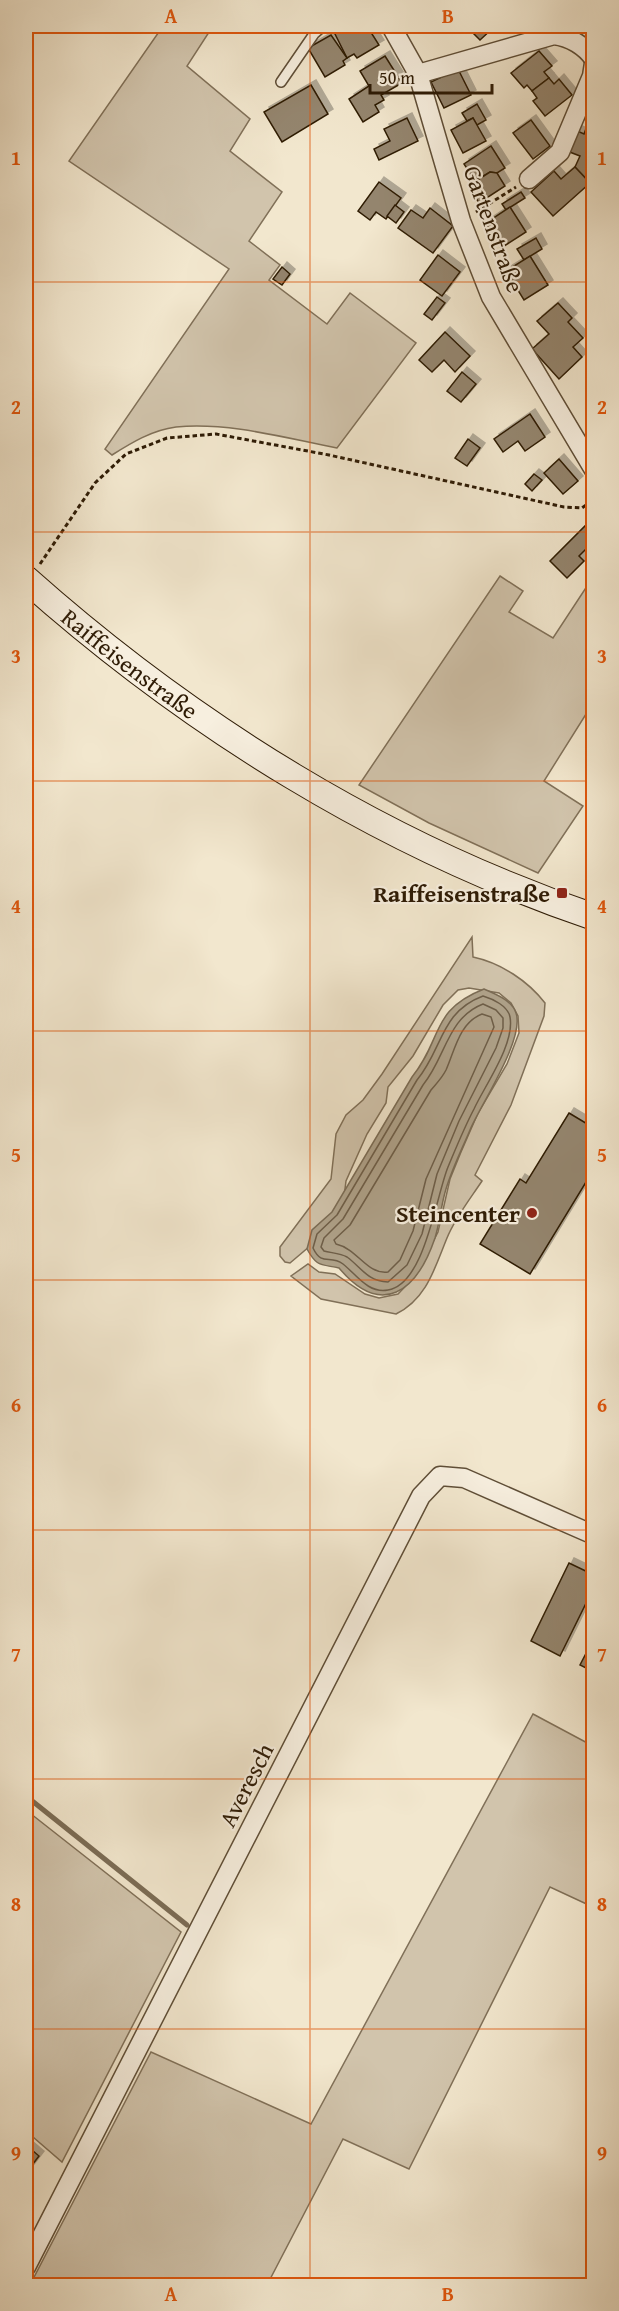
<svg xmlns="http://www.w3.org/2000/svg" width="619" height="2311" font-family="'Gentium Book Plus',serif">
<defs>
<filter id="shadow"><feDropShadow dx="5" dy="-5" stdDeviation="0" flood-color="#0004"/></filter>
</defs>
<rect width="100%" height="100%" fill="#f2e7ce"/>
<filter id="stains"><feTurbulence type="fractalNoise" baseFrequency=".00333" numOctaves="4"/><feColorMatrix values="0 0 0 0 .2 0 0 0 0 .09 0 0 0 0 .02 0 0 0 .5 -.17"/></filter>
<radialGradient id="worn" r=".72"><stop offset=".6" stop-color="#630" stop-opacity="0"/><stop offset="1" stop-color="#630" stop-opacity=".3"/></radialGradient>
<g fill="#d1c4ac" stroke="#807058" stroke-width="1.5">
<path d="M163,26H213L187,66L250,119L230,151L282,192L249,241L280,265L269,280L327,324L350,293L416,343L337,448C285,438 230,422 176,427C152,430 131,443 112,455L105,449L229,269L69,161Z"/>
<path d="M500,576L523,591L509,612L553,638L593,577V667L587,677L593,682V703L544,781L583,806L538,873L429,823L359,785Z"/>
<path d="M472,937L473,957C501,963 528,981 545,1003L544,1016L511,1105L475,1175L482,1181C470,1199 455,1218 447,1238C435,1267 427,1299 396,1314L321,1299L291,1276L308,1264L319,1272L335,1274L365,1294L379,1298L398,1294L416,1275L438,1232L450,1179L461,1152L478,1113L507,1064L519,1033L518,1016L511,1003L499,993L469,988L458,990L443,1005L413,1056L388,1087L386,1103L367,1134L346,1181L343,1205L310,1246L290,1263L285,1262L280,1256V1247L331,1179L336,1134L346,1115L363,1100L382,1074Z"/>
<path d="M533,1714L593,1746V1907L550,1887L409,2169L343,2139L267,2285H30L151,2052L311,2124Z"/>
<path d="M26,1810L181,1932L62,2162L26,2131Z"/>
</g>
<path fill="#afa28a" stroke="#7b6c55" stroke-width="1.5" d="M484,989C495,994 512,1000 516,1013C525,1039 481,1104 470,1130C462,1149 452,1169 446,1189C441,1205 440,1222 435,1238C417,1291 382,1319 339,1268C320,1264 317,1267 307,1249L312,1230L332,1212L412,1077C443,1039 430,1010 484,989Z"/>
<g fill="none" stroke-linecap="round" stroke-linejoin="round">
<g stroke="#6e5e48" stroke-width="1.5">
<path d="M483,996C493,999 508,1006 510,1017C515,1044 485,1085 474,1109C464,1128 456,1148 448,1167C436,1196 425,1284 388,1290C368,1294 356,1274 343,1264C330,1254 322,1267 313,1248L317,1234L337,1215L417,1080C443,1049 440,1012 483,996Z"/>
<path d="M483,1004L496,1010L503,1018V1028L496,1048L459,1121L437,1174L422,1234L407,1265L388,1282C367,1281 362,1268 347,1257C340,1253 331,1253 324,1251L321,1247L324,1238L343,1219L423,1085C446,1057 447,1018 483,1004Z"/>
<path d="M482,1014L491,1017L494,1027L426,1179L413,1231L400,1260L388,1272C367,1275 358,1249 336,1244L334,1240L350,1225L431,1090C436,1084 442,1078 446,1070C455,1050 459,1023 482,1014Z"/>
</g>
<path stroke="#7b6c55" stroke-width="5" d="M26,1796L187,1925"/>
</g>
<g fill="#94856e" stroke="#2e1b05" stroke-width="1.5" filter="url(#shadow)">
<path d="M331,26H367L379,45L357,58L354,54L347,58Z"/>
<path d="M466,26H495L480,40Z"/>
<path d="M526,26H543L535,34Z"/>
<path d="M331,35L347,58L343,61L345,65L325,77L308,48Z"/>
<path d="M539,51L552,66L544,72L549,78L532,91L527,85L524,88L511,73Z"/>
<path d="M385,56L402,83L381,95L384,100L375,105L379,112L363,122L349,99L369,86L360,71Z"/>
<path d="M458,69L471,95L444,108L431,82Z"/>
<path d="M549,78L554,84L559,79L572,95L545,116L533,101L537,98L532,91Z"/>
<path d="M311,85L328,114L282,142L264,112Z"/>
<path d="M589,99L594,100V129L587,126L589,121L581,118Z"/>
<path d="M477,104L486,120L477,125L473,118L467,121L462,113Z"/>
<path d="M407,118L418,141L379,160L374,149L390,141L384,129Z"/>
<path d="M473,118L486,141L463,153L451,130Z"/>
<path d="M531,120L550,146L533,159L513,133Z"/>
<path d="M587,126L594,129V173L590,183L575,167L580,156L567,151L575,130L584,134Z"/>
<path d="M491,146L505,168L497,173L490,172L475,181L464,164Z"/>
<path d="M575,167L590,183L553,216L531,192L554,171L561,179Z"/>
<path d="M490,172L497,173L505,186L479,203L468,186Z"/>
<path d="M379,182L401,198L386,219L376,212L370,220L358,211Z"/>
<path d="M521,192L525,198L506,210L502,204Z"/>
<path d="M395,205L404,212L396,223L387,216Z"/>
<path d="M510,207L526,232L501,248L486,223Z"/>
<path d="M430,208L453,226L433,253L398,228L411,210L423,218Z"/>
<path d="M536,238L542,249L524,260L517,249Z"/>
<path d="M438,255L460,272L442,296L420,280Z"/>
<path d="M530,256L548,285L524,300L506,271Z"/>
<path d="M282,267L290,274L282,285L273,279Z"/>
<path d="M437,297L445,303L432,320L424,314Z"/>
<path d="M558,303L572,318L568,322L583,338L573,347L582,357L559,379L532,349L549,334L537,321Z"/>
<path d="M445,332L470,356L455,372L444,360L432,372L419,360Z"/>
<path d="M462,372L476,384L461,402L447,391Z"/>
<path d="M530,414L545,437L525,451L518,441L503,452L494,439Z"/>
<path d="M468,439L480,448L467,466L455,458Z"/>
<path d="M559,459L578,481L563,494L544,473Z"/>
<path d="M534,474L542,480L532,491L525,484Z"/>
<path d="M591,520L594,558L585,550L579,556L584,561L567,578L550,561Z"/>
<path d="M569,1113L594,1128V1169L530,1274L480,1244L520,1179L526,1183Z"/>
<path d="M569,1563L594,1575V1587L560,1656L531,1641Z"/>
<path d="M594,1638V1672L580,1665Z"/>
<path d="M26,2145L39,2156L26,2173Z"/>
</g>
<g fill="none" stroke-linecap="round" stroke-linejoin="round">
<defs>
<path id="lane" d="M281,82L314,34L323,26"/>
<g id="street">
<path d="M391,26L418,74L461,221L491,297L594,470"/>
<path d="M418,74L554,35C570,37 585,46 594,59"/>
<path d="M529,179L560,152L592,76L594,63"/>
<path d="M26,2267L421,1496L440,1476L464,1478L594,1535"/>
</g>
<g id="secondary">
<path id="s1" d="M26,579C190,725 384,846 594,917"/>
</g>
</defs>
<use href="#lane" stroke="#5f4e37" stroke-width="12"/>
<use href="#street" stroke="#5f4e37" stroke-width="21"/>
<use href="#secondary" stroke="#2e1b05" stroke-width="28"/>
<g stroke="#2e1b05" stroke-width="3" stroke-dasharray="4.5 3" stroke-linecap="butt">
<path d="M476,212L516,187"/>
<path d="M40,564L95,483L126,454L167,438L216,434L329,455L564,507L582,508L594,499"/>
</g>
<use href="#lane" stroke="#f7efdf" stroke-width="9"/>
<use href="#street" stroke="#f7efdf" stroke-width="18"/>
<use href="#secondary" stroke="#f7efdf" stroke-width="26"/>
</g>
<path fill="none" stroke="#df560c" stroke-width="1.5" stroke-opacity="0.55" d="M310,26V2286M26,282H594M26,532H594M26,781H594M26,1031H594M26,1280H594M26,1530H594M26,1779H594M26,2029H594"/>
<g fill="#8f2418" stroke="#f7efdf" stroke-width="2">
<rect x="556" y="887" width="12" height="12" rx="3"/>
<circle cx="532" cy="1213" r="6"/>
</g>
<g text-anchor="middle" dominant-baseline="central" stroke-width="4.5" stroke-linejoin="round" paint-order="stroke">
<g font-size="24" fill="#2e1b05" stroke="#f7efdf">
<text transform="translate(494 229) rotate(70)">Gartenstraße</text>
<text stroke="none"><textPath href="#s1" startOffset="134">Raiffeisenstraße</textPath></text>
<text transform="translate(246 1785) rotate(-63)">Averesch</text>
</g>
<g font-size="24" font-weight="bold" fill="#2e1b05" stroke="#f7efdf" text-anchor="end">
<text x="550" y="893">Raiffeisenstraße</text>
<text x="520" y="1213">Steincenter</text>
</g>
</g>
<rect width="619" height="2311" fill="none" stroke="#f2e7ce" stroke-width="66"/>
<path d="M370 84v9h122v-9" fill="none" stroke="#2e1b05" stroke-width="3"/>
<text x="379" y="84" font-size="18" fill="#2e1b05" stroke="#f7efdf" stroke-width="4.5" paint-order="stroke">50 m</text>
<rect x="33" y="33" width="553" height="2245" fill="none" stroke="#df560c" stroke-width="2"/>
<g font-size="20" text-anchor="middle" font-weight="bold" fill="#df560c">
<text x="171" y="23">A</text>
<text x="448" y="23">B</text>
<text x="16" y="165">1</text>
<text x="602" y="165">1</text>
<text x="16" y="414">2</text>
<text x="602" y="414">2</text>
<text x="16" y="663">3</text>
<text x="602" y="663">3</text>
<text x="16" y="913">4</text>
<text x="602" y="913">4</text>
<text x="16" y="1162">5</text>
<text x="602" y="1162">5</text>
<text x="16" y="1412">6</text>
<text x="602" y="1412">6</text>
<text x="16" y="1661">7</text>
<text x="602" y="1661">7</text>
<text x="16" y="1911">8</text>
<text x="602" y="1911">8</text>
<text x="16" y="2160">9</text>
<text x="602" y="2160">9</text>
<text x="171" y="2301">A</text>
<text x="448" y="2301">B</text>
</g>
<rect width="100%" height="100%" filter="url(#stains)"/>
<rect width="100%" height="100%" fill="url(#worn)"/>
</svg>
